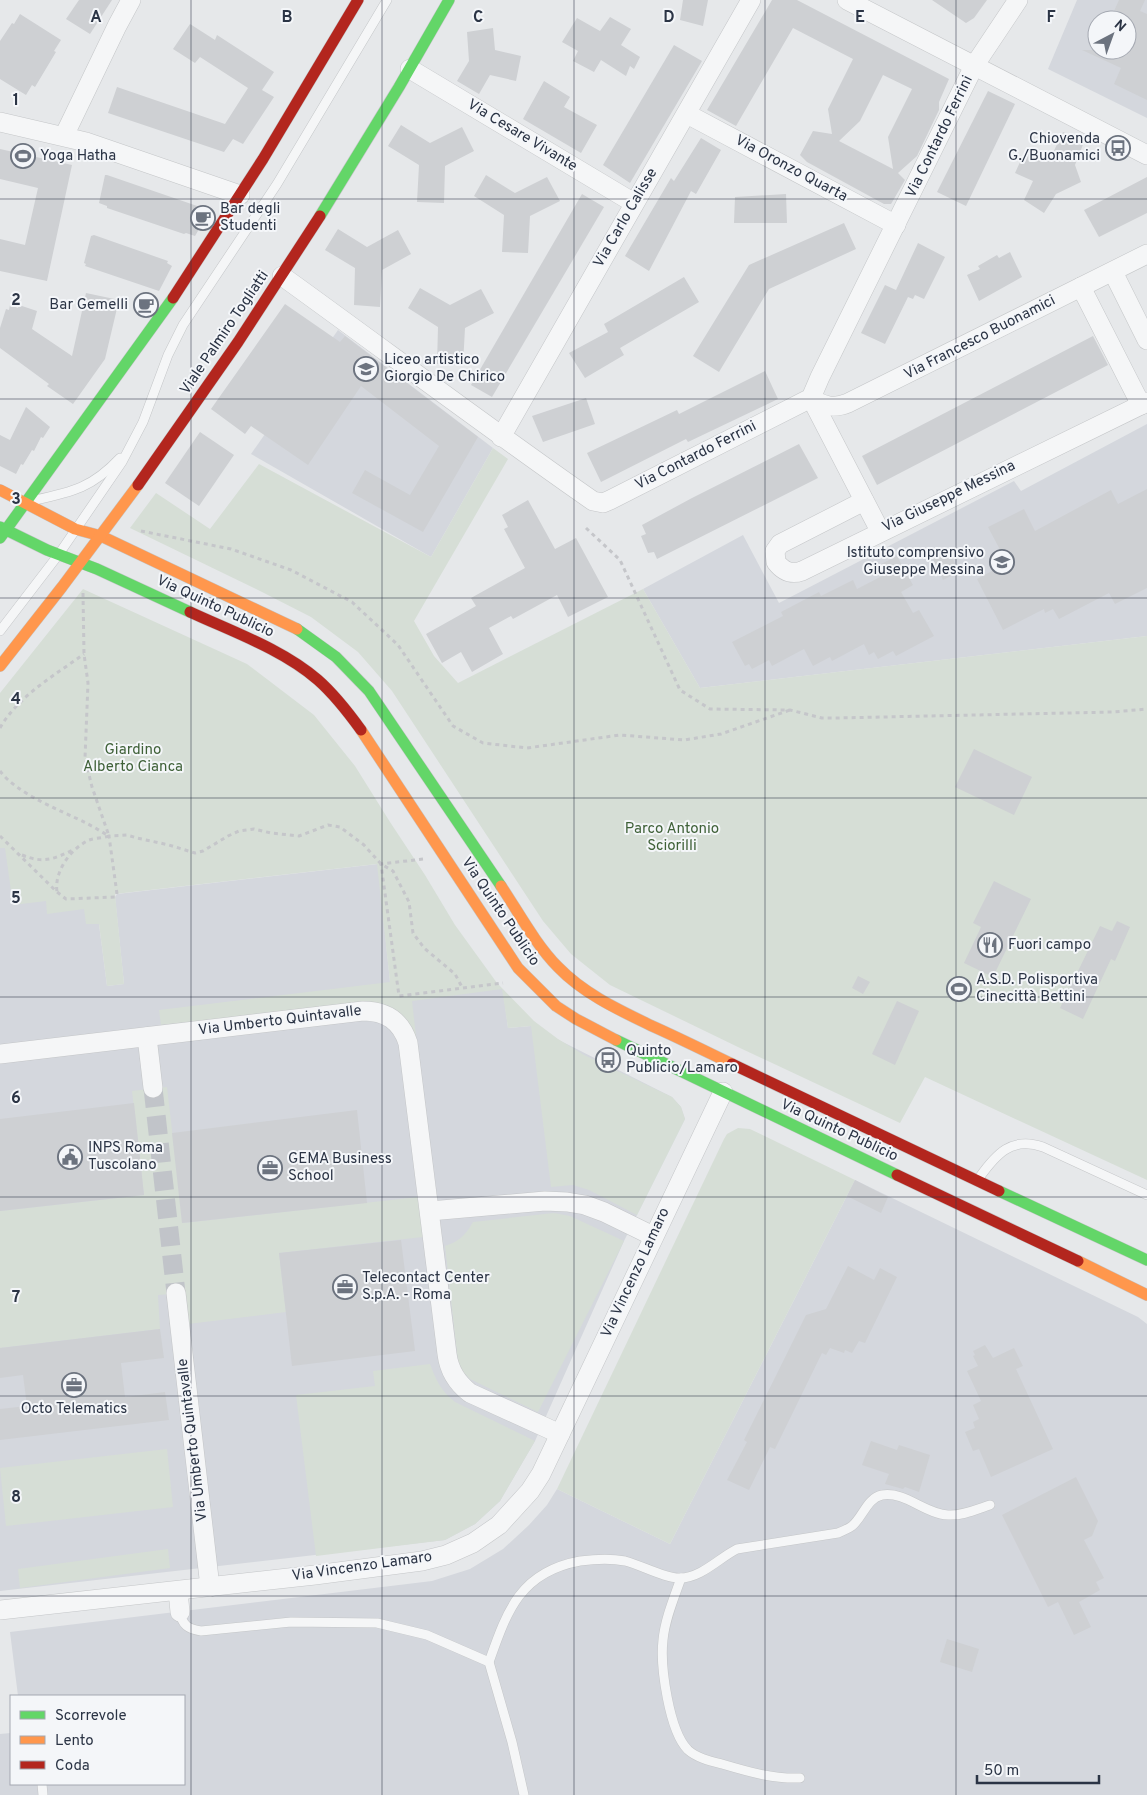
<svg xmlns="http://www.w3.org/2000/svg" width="1147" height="1795" font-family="Overpass,sans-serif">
<rect width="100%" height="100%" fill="#e6e8ea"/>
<g fill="#d4d7dd" fill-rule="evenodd">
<path d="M1077,0H1147V118L1048,69ZM1097,20H1127V50H1097Z"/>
<path d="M338,330L493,448L431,557L251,454Z"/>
<path d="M1147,424V636L700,688L643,589L743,535L779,603L1014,481L1021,491Z"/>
<path d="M0,848H5L46,901L84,909L99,924L107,986L124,984L115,897L117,894L378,864L390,982L503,989L508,1028L531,1026L672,1097L681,1107L685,1119L624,1241L535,1441L500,1501L475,1524L445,1540L0,1591Z"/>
<path d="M855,1180L1138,1317L1147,1324V1795H0V1734L11,1733V1784H184V1696H18L10,1632L432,1581L470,1569L503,1549L529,1525L547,1505L557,1489L670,1544Z"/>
</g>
<g fill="#d6ded6">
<path d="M493,448L508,459L414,621L434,656L458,683L643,589L700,688L1147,636V1180L925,1077L900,1123L740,1048L610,985L571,954L543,921L392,691L358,652L311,617L262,592L130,528L156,493L210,529L259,464L431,557Z"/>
<path d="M83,589L247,664L314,715L355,766L390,822L425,875L455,925L497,983L534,1021L558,1039L584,1055L672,1097L681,1107L685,1119L637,1215L589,1190L573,1185L551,1187L531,1026L508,1028L502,989L412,1001L416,1036C403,1018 396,1010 375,1002L161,1025L159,1010L390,982L377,864L115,894L124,984L107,986L99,924H86L84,909L47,914L46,901L13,905L5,848H0V693Z"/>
<path d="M167,1087L183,1223L418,1197L423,1237L279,1253L286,1312L188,1324L185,1293L158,1295L160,1329L0,1348V1211L144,1195L132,1091Z"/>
<path d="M738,1128L750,1129L855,1180L670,1544L557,1489L724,1139L727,1134Z"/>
<path d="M554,1213L570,1216L624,1241L538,1412L470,1379L464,1373L458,1362L445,1246C458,1242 466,1235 473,1222Z"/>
<path d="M430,1364C436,1380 441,1391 455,1402L535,1441L500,1501L475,1524L445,1540L316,1556L296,1395L375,1386L373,1371Z"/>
<path d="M167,1449L173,1507L6,1526L0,1468Z"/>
<path d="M168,1549L170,1568L20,1588L18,1569Z"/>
</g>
<g fill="#ced0d3" fill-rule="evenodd">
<path d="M79,0H112L90,34L66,19Z"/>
<path d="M683,0H708L703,26L680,20Z"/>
<path d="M772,0H797L949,79L939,102V110L917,156L898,173L905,180L891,204H884L807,162L800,155L813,131L832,134L828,109L853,59L793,28L736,126L707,110ZM883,75L912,89L888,137L893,169L839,141L860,121Z"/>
<path d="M932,0H987L974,18L966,23Z"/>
<path d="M1119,0H1145L1140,11L1147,14V100L1114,84L1121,68L1082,50H1127V20H1110Z"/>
<path d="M20,14L61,40L54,51L56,52L35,87L32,85L26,95L0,79V41L12,23L14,24Z"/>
<path d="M610,17L631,29L621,45L640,57L634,69L630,66L626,76L601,60L594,72L573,61L578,51L562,42L577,18L600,31Z"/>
<path d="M190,24L215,40L217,35L274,72L262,90L274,97L243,144L233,139L224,152L108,113L117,87L225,124L248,88L200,57L195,63L173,49Z"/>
<path d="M493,28L495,50L521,56L516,81L490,75L479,94L457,81L469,61L467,32Z"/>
<path d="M674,45L702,61L630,183L603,165Z"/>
<path d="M544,81L570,97L564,107L597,125L581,153L523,119Z"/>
<path d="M988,91L1015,104L966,206L937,192Z"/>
<path d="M401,125L430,143L462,127L474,151L445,166L444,203L417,202L419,165L388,146Z"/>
<path d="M1063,132L1084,142L1075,165L1081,182L1056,194L1044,213L1024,200L1033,181L1015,173L1021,160L1025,162L1029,151L1049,161Z"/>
<path d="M701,138L721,150L696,194L691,191L649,271L625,256L671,178L674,181Z"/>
<path d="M0,149L72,165L47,281L0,271V239L25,245L38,188L0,179Z"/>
<path d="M105,175H107L203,208V210L209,212L195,236L186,233L184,234L107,208V206L99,203Z"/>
<path d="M486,175L515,193L547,177L560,201L530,216L528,253L502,252L504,215L474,196Z"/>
<path d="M1147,177V213L1099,237L1084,210Z"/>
<path d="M582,194L604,207L492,397L471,385Z"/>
<path d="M786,194L787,223H734L735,197Z"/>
<path d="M844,223L856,249L769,289L719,372L693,356L749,265Z"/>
<path d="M338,229L367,247L398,230L411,254L382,270L380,307L354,305L355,268L325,250Z"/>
<path d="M94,235L168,261L167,263L172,266L159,291L85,266L86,264L84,263L91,236Z"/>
<path d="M918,243L945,257L924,299L915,295L913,299L908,297L885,344L861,333L885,285L896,290Z"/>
<path d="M1010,252L1022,277L979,301L967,275L980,269L978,266L997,255L999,258Z"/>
<path d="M684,277L699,302L620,348L624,355L585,378L569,353L608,332L604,324Z"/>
<path d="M420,288L450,305L481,289L494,313L465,328L463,365L437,364L438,327L408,308Z"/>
<path d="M86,293L119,300L105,359L73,404L47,386L49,384L0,348V328L6,309L9,310L10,305L18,308L19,305L37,311L32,329L72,356Z"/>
<path d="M285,304L340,342L345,336L478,437L423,532L352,493L365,470L410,495L439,446L361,386L308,465L251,426L245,434L211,409Z"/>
<path d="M1093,336L1108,365L877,485L862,456Z"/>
<path d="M765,371L778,399L688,442L686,439L601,482L587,453L677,410L679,414Z"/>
<path d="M586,398L595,424L543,442L532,416Z"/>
<path d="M26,407L50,427L43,438L41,437L34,451L32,450L23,465L21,464L16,474L0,466V435L10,440Z"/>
<path d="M200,432L234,455L199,506L165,483Z"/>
<path d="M799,444L818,478L657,559L654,552L648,553L641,536L646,534L642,525L692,498Z"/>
<path d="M1147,489V588L1115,604L1109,593L1059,619L1053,609L1045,613L1044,609L1003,630L977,579L1007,563L988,527L1024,509L1035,531L1111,490L1118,504Z"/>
<path d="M528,500L555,549L576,538L608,597L568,617L557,595L513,619L511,616L489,628L503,654L472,672L461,652L442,663L426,634L476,606L471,598L525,568L504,529L508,527L502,515Z"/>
<path d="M948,549L959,572L943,580L932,557Z"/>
<path d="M897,556L913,585L901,592L913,613L919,610L934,636L896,656L893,651L878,659L874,652L869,655L864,644L832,661L830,657L813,666L804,649L772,666L769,660L752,669L749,664L745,666L732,642L783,616L781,612L819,592L821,596L853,580L857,589L884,575L879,565Z"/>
<path d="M974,749L1032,777L1014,815L955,787Z"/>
<path d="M994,881L1031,899L993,977L964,963L981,927L973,923Z"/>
<path d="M1117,921L1130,927L1115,961L1111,959L1083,1019L1060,1008L1100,926L1112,931Z"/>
<path d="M858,976L870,982L863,994L852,988Z"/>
<path d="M897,1001L919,1011L895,1065L872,1054Z"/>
<path d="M134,1103L144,1195L0,1211V1119Z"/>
<path d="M357,1110L367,1203L182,1223L172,1133Z"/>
<path d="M855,1180L888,1197L881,1213L847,1196Z"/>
<path d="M401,1240L415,1351L292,1366L279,1253Z"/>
<path d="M848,1266L874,1280L880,1268L897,1277L865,1343L859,1341L852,1353L845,1350L844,1353L830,1348L826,1355L822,1353L775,1449L770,1447L749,1490L727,1480L747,1442L744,1440L806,1315L826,1309Z"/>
<path d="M160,1329L164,1358L121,1363L125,1397L165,1392L169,1420L0,1440V1409L27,1406L23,1375L0,1378V1348Z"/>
<path d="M985,1345L993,1358L1014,1348L1023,1366L1016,1369L1053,1449L991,1477L979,1449L973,1451L965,1432L975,1428L973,1422L979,1419L973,1405L981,1401L967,1371L978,1366L973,1356L975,1355L973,1351Z"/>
<path d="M871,1441L897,1450L899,1445L930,1455L919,1492L905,1487L903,1489L885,1484L889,1474L862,1465Z"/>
<path d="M1076,1477L1098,1521L1092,1536L1084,1540L1104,1578L1096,1582L1100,1590L1079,1602L1091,1627L1074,1635L1058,1602L1048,1607L1002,1515Z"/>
<path d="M947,1639L979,1649L972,1672L940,1662Z"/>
</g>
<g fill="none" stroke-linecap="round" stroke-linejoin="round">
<path stroke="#c1c4c9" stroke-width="19" stroke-dasharray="19 9" stroke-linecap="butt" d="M153,1088L176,1293"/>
<defs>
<g id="lane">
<path d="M35,500C73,492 93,487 120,458"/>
<path d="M0,631L59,554L122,462L143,422L168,355L183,325L277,184L387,0"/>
<path d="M979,1178C996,1154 1012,1136 1043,1147L1147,1195"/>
<path d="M681,1578C674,1598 665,1619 663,1640C660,1666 669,1731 688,1750C697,1758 710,1761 722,1764C749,1772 773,1779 800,1778"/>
<path d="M180,1612C182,1625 188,1629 201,1631L291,1622L377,1623L427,1635L489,1662L512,1742L524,1795"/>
<path d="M489,1662C507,1611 520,1572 580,1561C595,1559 610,1558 625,1561C641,1565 666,1579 680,1578C701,1578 719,1558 737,1549L838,1533C843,1531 848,1529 852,1526C863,1517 867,1498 882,1495C905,1491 925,1514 948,1515C963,1516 977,1509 990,1505"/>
<path d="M42,1784L43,1795"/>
</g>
<g id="street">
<path d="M847,0L1147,155"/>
<path d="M410,69L634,203"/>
<path d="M687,114L896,225"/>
<path d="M0,122L86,142L240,195"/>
<path d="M64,136L117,26L131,0"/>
<path d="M1113,272L1147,340"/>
<path d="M282,276C386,351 488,428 593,501L603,503L610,500L811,398L820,377L974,66L1018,0"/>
<path d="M1081,287L1141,405"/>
<path d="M811,398C823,406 834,409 848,403L1147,254"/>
<path d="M811,398L880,531"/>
<path d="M501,437L751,0"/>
<path d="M864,501L780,544L775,551L776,562C783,571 791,575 802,571L1147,402"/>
<path d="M147,1037L153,1088"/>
<path d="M0,1054L363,1011C386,1011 401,1021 408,1043L447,1354C449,1370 457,1383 470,1393L560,1434"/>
<path d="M430,1211L545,1201L567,1202L585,1205L604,1212L653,1236"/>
<path d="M176,1293L210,1587"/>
<path d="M178,1591L180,1612"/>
<path d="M0,1610L315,1575L422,1561L446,1555L473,1543L499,1525L530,1491L541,1474L723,1092"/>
</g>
<g id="fast">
<path d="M320,216L399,87L449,0"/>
<path d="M0,527L47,550L97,569L190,612"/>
<path d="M0,538L173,298"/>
<path d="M297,629L336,657L369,691L501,886"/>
<path d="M616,1040L897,1175"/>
<path d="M999,1191L1147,1260"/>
</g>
<g id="slow">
<path d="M0,490L75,529L101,536L297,629"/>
<path d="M0,666L62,587L138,485"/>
<path d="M361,730L518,968L556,1006L576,1019L616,1040"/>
<path d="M501,886C519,913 536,945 558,967C584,994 619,1010 652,1026C679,1038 705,1051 732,1064"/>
<path d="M1078,1261L1147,1295"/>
</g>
<g id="jam">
<path d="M173,298L263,159L358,0"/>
<path d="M138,485L238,342L320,216"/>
<path d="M190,612C233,632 282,649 318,680C335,695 348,712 361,730"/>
<path d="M732,1064L999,1191"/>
<path d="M897,1175L1078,1261"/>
</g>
</defs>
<use href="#lane" stroke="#c4c6c8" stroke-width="10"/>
<use href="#street" stroke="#c4c6c8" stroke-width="20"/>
<use href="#fast" stroke="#c4c6c8" stroke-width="12"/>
<use href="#slow" stroke="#c4c6c8" stroke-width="12"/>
<use href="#jam" stroke="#c4c6c8" stroke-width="12"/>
<g stroke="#c5c6ca" stroke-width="3" stroke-dasharray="4 4" stroke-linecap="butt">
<path d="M586,528L620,560L680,690L710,709L790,710L822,718H836L1113,712L1147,709"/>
<path d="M141,531L231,549L291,570L352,602L398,645L453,726L483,743L527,748L620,735L684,740L721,734L790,710"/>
<path d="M83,593L84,654L88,683L85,758L92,787L109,836"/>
<path d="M0,728C18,696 55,675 84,654"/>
<path d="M0,771C17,794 60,810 86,823C94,827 102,832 109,836C103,838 95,838 89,840C70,849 54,872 57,892"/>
<path d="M0,836L57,892L66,899L115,897"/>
<path d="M22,855C44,864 54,859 75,849"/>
<path d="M423,859L381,864L399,996L503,983"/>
<path d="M117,894L109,836L127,835L137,838L169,845L195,853L203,851L228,836L239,831L254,829L271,833L299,836L328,825L340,827L364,845L381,864L393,871L409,902L413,933L424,948L455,974L462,987"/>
</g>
<use href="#lane" stroke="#f5f6f7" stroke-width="9"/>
<use href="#street" stroke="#f5f6f7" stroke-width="19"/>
<use href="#fast" stroke="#63d668" stroke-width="11"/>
<use href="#slow" stroke="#ff974d" stroke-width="11"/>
<use href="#jam" stroke="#b3261e" stroke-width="11"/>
</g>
<path fill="none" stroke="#2b3445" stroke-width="1" stroke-opacity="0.55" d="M191,0V1795M382,0V1795M574,0V1795M765,0V1795M956,0V1795M0,199H1147M0,399H1147M0,598H1147M0,798H1147M0,997H1147M0,1197H1147M0,1396H1147M0,1596H1147"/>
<defs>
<symbol id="bus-ring" viewBox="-11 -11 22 22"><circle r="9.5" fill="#f4f6f9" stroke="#6c737f" stroke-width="1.5"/><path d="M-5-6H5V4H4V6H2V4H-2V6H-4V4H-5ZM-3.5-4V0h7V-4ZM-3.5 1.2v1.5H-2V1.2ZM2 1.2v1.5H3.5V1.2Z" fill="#6c737f"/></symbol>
<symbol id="stadium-ring" viewBox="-11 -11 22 22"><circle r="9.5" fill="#f4f6f9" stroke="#6c737f" stroke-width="1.5"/><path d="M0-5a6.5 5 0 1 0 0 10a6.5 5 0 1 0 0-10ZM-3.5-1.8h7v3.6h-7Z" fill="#6c737f"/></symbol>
<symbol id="cafe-ring" viewBox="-11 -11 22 22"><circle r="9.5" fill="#f4f6f9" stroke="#6c737f" stroke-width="1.5"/><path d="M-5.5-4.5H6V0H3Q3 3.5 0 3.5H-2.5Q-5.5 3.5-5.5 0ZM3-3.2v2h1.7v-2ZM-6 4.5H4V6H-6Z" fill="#6c737f"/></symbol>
<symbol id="school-ring" viewBox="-11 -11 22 22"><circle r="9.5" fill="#f4f6f9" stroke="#6c737f" stroke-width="1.5"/><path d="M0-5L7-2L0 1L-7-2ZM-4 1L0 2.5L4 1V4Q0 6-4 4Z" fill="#6c737f"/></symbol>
<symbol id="restaurant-ring" viewBox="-11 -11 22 22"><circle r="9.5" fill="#f4f6f9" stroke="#6c737f" stroke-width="1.5"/><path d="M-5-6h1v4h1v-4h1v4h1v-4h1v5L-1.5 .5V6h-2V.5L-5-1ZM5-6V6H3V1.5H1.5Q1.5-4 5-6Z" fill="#6c737f"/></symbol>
<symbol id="civic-ring" viewBox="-11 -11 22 22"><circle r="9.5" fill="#f4f6f9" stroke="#6c737f" stroke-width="1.5"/><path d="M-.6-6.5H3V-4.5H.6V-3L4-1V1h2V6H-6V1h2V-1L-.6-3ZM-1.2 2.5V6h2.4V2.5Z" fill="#6c737f"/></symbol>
<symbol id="office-ring" viewBox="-11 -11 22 22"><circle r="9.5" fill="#f4f6f9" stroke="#6c737f" stroke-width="1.5"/><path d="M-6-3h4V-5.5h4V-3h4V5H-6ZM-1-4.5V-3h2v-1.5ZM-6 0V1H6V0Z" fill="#6c737f"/></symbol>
</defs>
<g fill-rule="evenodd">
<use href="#bus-ring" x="1104" y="134" width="28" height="28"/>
<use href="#stadium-ring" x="9" y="142" width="28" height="28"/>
<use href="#cafe-ring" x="189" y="204" width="28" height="28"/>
<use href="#cafe-ring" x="132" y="291" width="28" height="28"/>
<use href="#school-ring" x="352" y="355" width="28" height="28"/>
<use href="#school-ring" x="988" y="548" width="28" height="28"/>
<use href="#restaurant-ring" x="976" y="931" width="28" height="28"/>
<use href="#stadium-ring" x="945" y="975" width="28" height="28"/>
<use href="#bus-ring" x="594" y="1046" width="28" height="28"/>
<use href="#civic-ring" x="56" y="1143" width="28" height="28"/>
<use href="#office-ring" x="256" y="1154" width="28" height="28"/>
<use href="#office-ring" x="331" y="1273" width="28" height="28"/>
<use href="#office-ring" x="60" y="1371" width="28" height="28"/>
</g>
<g text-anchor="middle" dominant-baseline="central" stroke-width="4" stroke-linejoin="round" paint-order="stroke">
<g font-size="15" fill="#2b3445" stroke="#f4f6f9">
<text transform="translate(522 136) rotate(31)">Via Cesare Vivante</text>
<text transform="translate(940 137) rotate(-64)">Via Contardo Ferrini</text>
<text transform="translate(791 169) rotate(28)">Via Oronzo Quarta</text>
<text transform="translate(626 218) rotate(-60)">Via Carlo Calisse</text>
<text transform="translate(225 333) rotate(-56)">Viale Palmiro Togliatti</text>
<text transform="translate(980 338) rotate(-27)">Via Francesco Buonamici</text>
<text transform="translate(696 456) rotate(-27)">Via Contardo Ferrini</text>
<text transform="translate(949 497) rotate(-26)">Via Giuseppe Messina</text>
<text transform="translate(215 607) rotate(25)">Via Quinto Publicio</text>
<text transform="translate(500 912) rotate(56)">Via Quinto Publicio</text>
<text transform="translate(280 1021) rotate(-7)">Via Umberto Quintavalle</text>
<text transform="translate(839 1131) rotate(25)">Via Quinto Publicio</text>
<text transform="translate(636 1273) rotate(-65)">Via Vincenzo Lamaro</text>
<text transform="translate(193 1440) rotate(-97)">Via Umberto Quintavalle</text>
<text transform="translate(362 1567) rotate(-8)">Via Vincenzo Lamaro</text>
</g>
<g font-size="15" fill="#2b3445" stroke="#f4f6f9" text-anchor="start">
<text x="1100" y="139" text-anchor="end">Chiovenda<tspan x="1100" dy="17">G./Buonamici</tspan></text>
<text x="40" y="156">Yoga Hatha</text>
<text x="220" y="209">Bar degli<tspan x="220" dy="17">Studenti</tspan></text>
<text x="128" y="305" text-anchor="end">Bar Gemelli</text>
<text x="384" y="360">Liceo artistico<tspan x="384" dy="17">Giorgio De Chirico</tspan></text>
<text x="984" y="553" text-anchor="end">Istituto comprensivo<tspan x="984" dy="17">Giuseppe Messina</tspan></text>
<text x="1008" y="945">Fuori campo</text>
<text x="976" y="980">A.S.D. Polisportiva<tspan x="976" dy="17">Cinecittà Bettini</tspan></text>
<text x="626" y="1051">Quinto<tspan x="626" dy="17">Publicio/Lamaro</tspan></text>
<text x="88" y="1148">INPS Roma<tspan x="88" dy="17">Tuscolano</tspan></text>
<text x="288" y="1159">GEMA Business<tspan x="288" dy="17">School</tspan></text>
<text x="362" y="1278">Telecontact Center<tspan x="362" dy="17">S.p.A. - Roma</tspan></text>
<text x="74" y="1409" text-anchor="middle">Octo Telematics</text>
</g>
<g font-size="15" fill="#3f6138" stroke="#f4f6f9">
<text x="133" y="750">Giardino<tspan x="133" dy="17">Alberto Cianca</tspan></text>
<text x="672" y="829">Parco Antonio<tspan x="672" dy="17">Sciorilli</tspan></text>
</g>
</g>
<g font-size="16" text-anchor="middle" font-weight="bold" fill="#2b3445" stroke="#f4f6f9" stroke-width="4" stroke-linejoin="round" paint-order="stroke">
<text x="96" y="22">A</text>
<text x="287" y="22">B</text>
<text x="478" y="22">C</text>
<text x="669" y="22">D</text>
<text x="860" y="22">E</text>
<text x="1051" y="22">F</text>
<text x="16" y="105">1</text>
<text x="16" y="305">2</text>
<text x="16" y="504">3</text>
<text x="16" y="704">4</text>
<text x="16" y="903">5</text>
<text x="16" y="1103">6</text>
<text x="16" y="1302">7</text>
<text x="16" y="1502">8</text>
</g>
<rect x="10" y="1695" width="175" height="90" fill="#f4f6f9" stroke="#a4a8b1"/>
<rect x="20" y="1711" width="25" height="8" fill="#63d668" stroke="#a4a8b1"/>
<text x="55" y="1720" font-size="15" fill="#2b3445">Scorrevole</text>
<rect x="20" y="1736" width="25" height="8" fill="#ff974d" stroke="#a4a8b1"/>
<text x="55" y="1745" font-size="15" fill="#2b3445">Lento</text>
<rect x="20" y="1761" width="25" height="8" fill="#b3261e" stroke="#a4a8b1"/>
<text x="55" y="1770" font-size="15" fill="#2b3445">Coda</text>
<g transform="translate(1112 35) rotate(41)"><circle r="24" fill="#f4f6f9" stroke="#a4a8b1"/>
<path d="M0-4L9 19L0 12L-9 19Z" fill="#6c737f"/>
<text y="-8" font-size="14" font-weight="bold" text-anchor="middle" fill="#2b3445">N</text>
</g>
<path d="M977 1775v8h122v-8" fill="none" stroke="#2b3445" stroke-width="2.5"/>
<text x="984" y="1775" font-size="15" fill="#2b3445" stroke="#f4f6f9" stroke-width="4" paint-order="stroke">50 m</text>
</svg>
